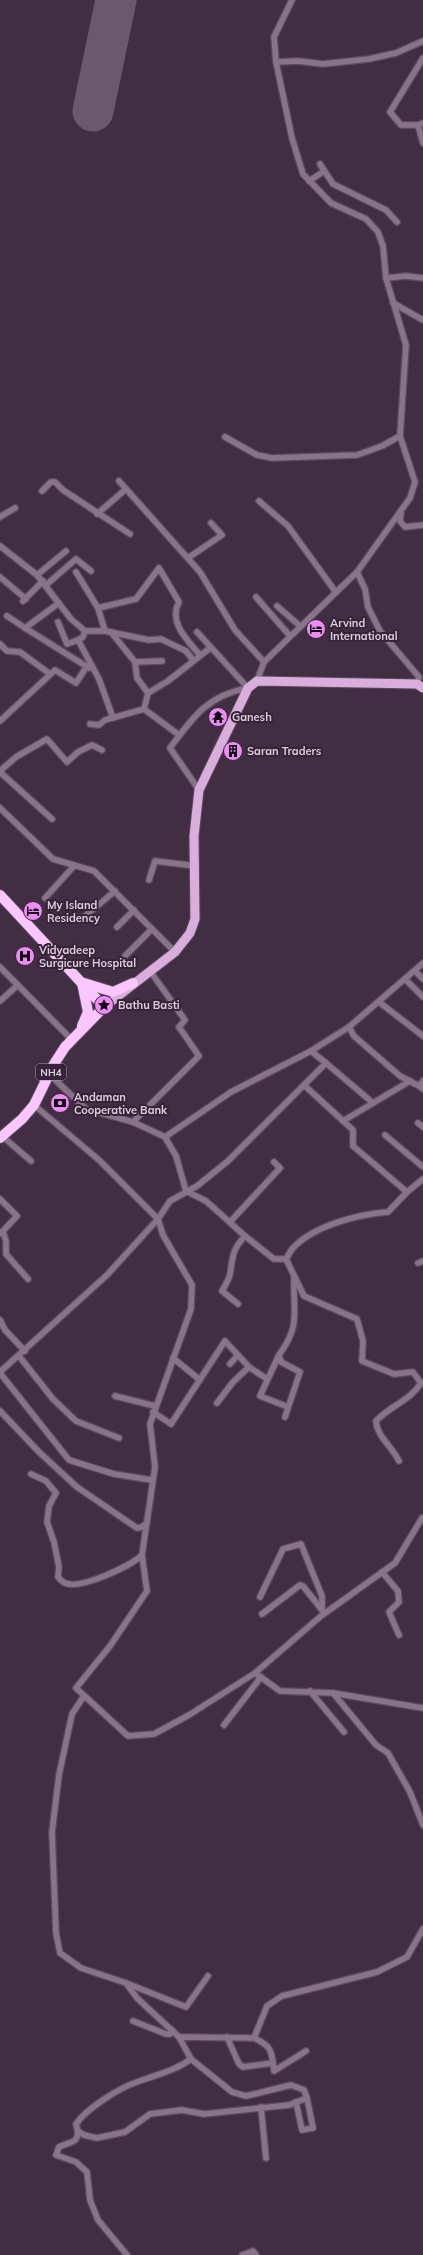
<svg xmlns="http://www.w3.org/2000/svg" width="423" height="2255" font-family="Mulish,sans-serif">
<rect width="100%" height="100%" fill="#412e43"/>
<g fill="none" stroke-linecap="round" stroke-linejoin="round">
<path stroke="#6a586c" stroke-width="41" d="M93,111L116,0"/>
<defs>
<g id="street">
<path d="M423,58L390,112L401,125H418L423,123"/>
<path d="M276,62L298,61L323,64L369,59L396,53L423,41"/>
<path d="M418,125L423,143"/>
<path d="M320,164L333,184L386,210L397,222"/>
<path d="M309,181L323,172"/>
<path d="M386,278L406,276L423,278"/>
<path d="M393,303L423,320"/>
<path d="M225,437L257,455L272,458L357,455L382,446L400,436L406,345L386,278L383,246L378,232L366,219L331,203L303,174L292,138L276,62L274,37L292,0"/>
<path d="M119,481L200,572L235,630L264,662"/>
<path d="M42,491L51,482H55L63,490L130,534"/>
<path d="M259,501L288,526L335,591"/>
<path d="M401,513L400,521L405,527L423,525"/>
<path d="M97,514L126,489"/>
<path d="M0,517L15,508"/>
<path d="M0,546L37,575L71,619L85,631H105L149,640L161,639L186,651L193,660"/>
<path d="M188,558L222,535L211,523"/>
<path d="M76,572L98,608L105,631"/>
<path d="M357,572L365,589L368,607L380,631L419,677L417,684"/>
<path d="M37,575L66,551"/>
<path d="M0,577L26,599"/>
<path d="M46,585L76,559L91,571"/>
<path d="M256,597L290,636"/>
<path d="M23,601L43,581"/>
<path d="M277,606L300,626"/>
<path d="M98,608L136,599L159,568L179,602C168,622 187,640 200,655"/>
<path d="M7,616L25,628L59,603"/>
<path d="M58,622L67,644L78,640L99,679L113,718"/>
<path d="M25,628L89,668"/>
<path d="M111,632L135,662L137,678L148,693L144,709"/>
<path d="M197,632L248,688"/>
<path d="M78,640L83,637L85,631"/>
<path d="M0,644L7,651L20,652L50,674"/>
<path d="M135,662L162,661"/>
<path d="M257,681L264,662L357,572L410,498L415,482L400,436"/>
<path d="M148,693L168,681L210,648"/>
<path d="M0,721L55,670L76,683L87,666"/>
<path d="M90,724L99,725L105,720L144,709L179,735"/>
<path d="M0,771L16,757L47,739L67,762L78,752L92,745L102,750"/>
<path d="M0,772L52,819"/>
<path d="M199,790L170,748C193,717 208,695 248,688"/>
<path d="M0,808L53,859L94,871L175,952"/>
<path d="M149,880L155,861L196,866"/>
<path d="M45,898L74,866"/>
<path d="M84,917L115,891"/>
<path d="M117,927L134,910"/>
<path d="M125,956L152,929"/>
<path d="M0,967L72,1040"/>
<path d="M415,971L423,979"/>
<path d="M405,979L423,997"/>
<path d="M0,1001L18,985"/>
<path d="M379,1002L423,1036"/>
<path d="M349,1027L354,1036L400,1076L419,1086"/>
<path d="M326,1063L373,1103"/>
<path d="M50,1075L86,1109L133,1122L165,1137L176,1156L186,1191L206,1201L245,1236L274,1259H286L304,1296L357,1319L363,1341L362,1361L394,1374L413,1372L421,1383C411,1400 390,1406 376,1421C377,1437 392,1446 399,1461"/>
<path d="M423,1081L419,1086L423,1089"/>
<path d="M34,1105L99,1160L158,1219L163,1235L192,1285L191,1309L150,1424L155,1467L142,1555L147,1591L110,1646L76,1688L128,1736L154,1734L189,1715L255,1673L280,1691L333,1693L423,1708"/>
<path d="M343,1121L410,1081"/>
<path d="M133,1122L199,1056L179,1027L185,1020L150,971"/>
<path d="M418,1123L423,1127"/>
<path d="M385,1135L423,1167"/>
<path d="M2,1136L31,1161"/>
<path d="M165,1137L231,1092L311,1051L349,1027L423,963"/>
<path d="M407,1192L423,1179"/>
<path d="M0,1199L17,1216L1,1233"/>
<path d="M230,1222L280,1168L274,1162"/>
<path d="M3,1232L6,1241V1254L28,1279"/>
<path d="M286,1259C289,1255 291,1249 295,1246C316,1225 360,1214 388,1212L407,1192L353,1146V1130L304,1085"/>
<path d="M418,1263L423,1261"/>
<path d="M238,1304L222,1291C225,1286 229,1279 230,1274C233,1256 232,1250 245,1236"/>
<path d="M0,1320L5,1330L25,1351"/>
<path d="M279,1355L260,1396L288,1407"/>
<path d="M19,1356L53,1399L76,1421L119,1438"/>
<path d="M173,1358L200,1380"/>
<path d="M230,1364L238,1355"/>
<path d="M249,1367L267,1379"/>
<path d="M0,1372L107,1275L158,1219L170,1201L197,1186L228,1161L326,1063L311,1051"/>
<path d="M0,1373L69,1460L114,1474L152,1480"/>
<path d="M115,1396L155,1406"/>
<path d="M0,1411L39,1452L77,1487L137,1528L142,1527L147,1523"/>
<path d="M153,1412L171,1424L225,1341L249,1367L233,1382L217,1403"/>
<path d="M285,1417L300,1372L281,1362L279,1355C301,1325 293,1313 294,1278"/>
<path d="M31,1474L46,1481L56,1493L49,1506L47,1522L54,1542L59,1567L58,1577C60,1579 62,1582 65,1583C80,1590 131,1566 142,1555"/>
<path d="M382,1572L398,1591L399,1602L389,1612L399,1635"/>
<path d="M260,1597L283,1549L301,1544L322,1596V1610"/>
<path d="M262,1614L300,1585L303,1586L322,1610"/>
<path d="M255,1673L321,1616L395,1563L422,1518"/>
<path d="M310,1691L344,1732"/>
<path d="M333,1693L376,1745L388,1753L410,1792L423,1825"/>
<path d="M84,1696L72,1714L59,1775L52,1832L56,1933L60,1953L81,1968L126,1983"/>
<path d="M224,1725L261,1677"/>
<path d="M133,2021L166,2034H170L172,2030"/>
<path d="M179,2037L137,1998L126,1983L186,2007L208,1976"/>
<path d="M227,2037L239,2064L243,2067L273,2063"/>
<path d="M254,2038C272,2046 272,2052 274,2071L306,2051"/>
<path d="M296,2102L302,2130L313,2128L307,2098"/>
<path d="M261,2107L266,2158"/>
<path d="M78,2131L84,2135L97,2138L125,2132L150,2114L182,2110L204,2114L289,2105L307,2098L304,2090L291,2085L246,2096L232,2092L191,2059"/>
<path d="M127,2255L98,2220L90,2200L87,2172L76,2162L56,2155L59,2147C71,2141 82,2144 76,2124C86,2109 119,2088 137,2082C155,2075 175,2071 191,2059L179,2037L254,2038L267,2006L282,1996L377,1972L407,1957L423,1929"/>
<path d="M242,2255L253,2251L256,2255"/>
</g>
<path id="primary" d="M104,1007L175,952L190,933L195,919L194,836L199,790L248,688L257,681L417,684L423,688"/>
<g id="highway">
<path d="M0,895L104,1007L65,1047L54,1064L34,1105L22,1119L0,1138"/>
<path d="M84,983L113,992L133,983"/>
<path d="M82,1026L88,1012L82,983"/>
</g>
</defs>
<use href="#street" stroke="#5c4b5e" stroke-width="8"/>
<use href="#primary" stroke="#5c4b5e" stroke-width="11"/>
<use href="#highway" stroke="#5c4b5e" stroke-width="12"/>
<use href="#street" stroke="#887389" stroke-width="5.5"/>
<use href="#primary" stroke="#d9aedc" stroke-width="9"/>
<use href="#highway" stroke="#f9c6fd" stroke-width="10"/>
</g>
<defs>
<symbol id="hotel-disc" viewBox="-11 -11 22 22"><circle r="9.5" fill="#ef8bf7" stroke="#372438"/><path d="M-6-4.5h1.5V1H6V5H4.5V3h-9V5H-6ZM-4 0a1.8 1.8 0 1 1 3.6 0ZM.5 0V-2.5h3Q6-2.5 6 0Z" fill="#111"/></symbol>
<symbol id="temple-disc" viewBox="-11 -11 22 22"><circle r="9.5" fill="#ef8bf7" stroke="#372438"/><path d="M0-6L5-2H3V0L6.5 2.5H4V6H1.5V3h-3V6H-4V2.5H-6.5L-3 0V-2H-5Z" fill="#111"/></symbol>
<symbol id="building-disc" viewBox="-11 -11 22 22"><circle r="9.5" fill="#ef8bf7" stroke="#372438"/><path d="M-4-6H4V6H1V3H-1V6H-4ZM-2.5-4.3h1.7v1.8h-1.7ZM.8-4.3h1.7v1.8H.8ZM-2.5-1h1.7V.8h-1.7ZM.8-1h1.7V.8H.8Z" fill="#111"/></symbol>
<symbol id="hospital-disc" viewBox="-11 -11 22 22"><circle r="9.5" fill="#ef8bf7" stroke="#372438"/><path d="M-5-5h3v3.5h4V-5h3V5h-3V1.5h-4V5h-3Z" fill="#111"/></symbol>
<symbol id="sight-disc" viewBox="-11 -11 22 22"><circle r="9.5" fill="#ef8bf7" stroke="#372438"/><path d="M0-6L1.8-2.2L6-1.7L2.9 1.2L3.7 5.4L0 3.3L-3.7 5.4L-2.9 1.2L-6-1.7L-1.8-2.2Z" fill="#111"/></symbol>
<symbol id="bank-disc" viewBox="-11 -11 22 22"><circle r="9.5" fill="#ef8bf7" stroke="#372438"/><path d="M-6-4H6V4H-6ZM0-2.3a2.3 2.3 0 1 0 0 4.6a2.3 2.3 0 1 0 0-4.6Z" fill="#111"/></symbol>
</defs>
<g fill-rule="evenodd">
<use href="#hotel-disc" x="305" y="618" width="22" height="22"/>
<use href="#temple-disc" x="207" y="706" width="22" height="22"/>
<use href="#building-disc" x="222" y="740" width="22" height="22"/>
<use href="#hotel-disc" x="22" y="900" width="22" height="22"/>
<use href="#hospital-disc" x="14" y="945" width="22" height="22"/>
<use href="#sight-disc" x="93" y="994" width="22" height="22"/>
<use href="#bank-disc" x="49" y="1092" width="22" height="22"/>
</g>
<g text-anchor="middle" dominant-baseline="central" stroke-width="4" stroke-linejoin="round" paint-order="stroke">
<rect fill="#372438" stroke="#a89aa9" stroke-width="1" x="36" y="1064" width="30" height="16" rx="3"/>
<g font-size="10" font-weight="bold" fill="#d9cdda">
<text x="51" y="1072">NH4</text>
</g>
<g font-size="11" font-weight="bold" fill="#d9cdda" stroke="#372438" text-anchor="start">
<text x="330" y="623">Arvind<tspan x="330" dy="13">International</tspan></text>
<text x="232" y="717">Ganesh</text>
<text x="247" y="751">Saran Traders</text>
<text x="47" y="905">My Island<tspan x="47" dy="13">Residency</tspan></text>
<text x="39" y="950">Vidyadeep<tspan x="39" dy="13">Surgicure Hospital</tspan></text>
<text x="118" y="1005">Bathu Basti</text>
<text x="74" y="1097">Andaman<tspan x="74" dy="13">Cooperative Bank</tspan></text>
</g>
</g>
</svg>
